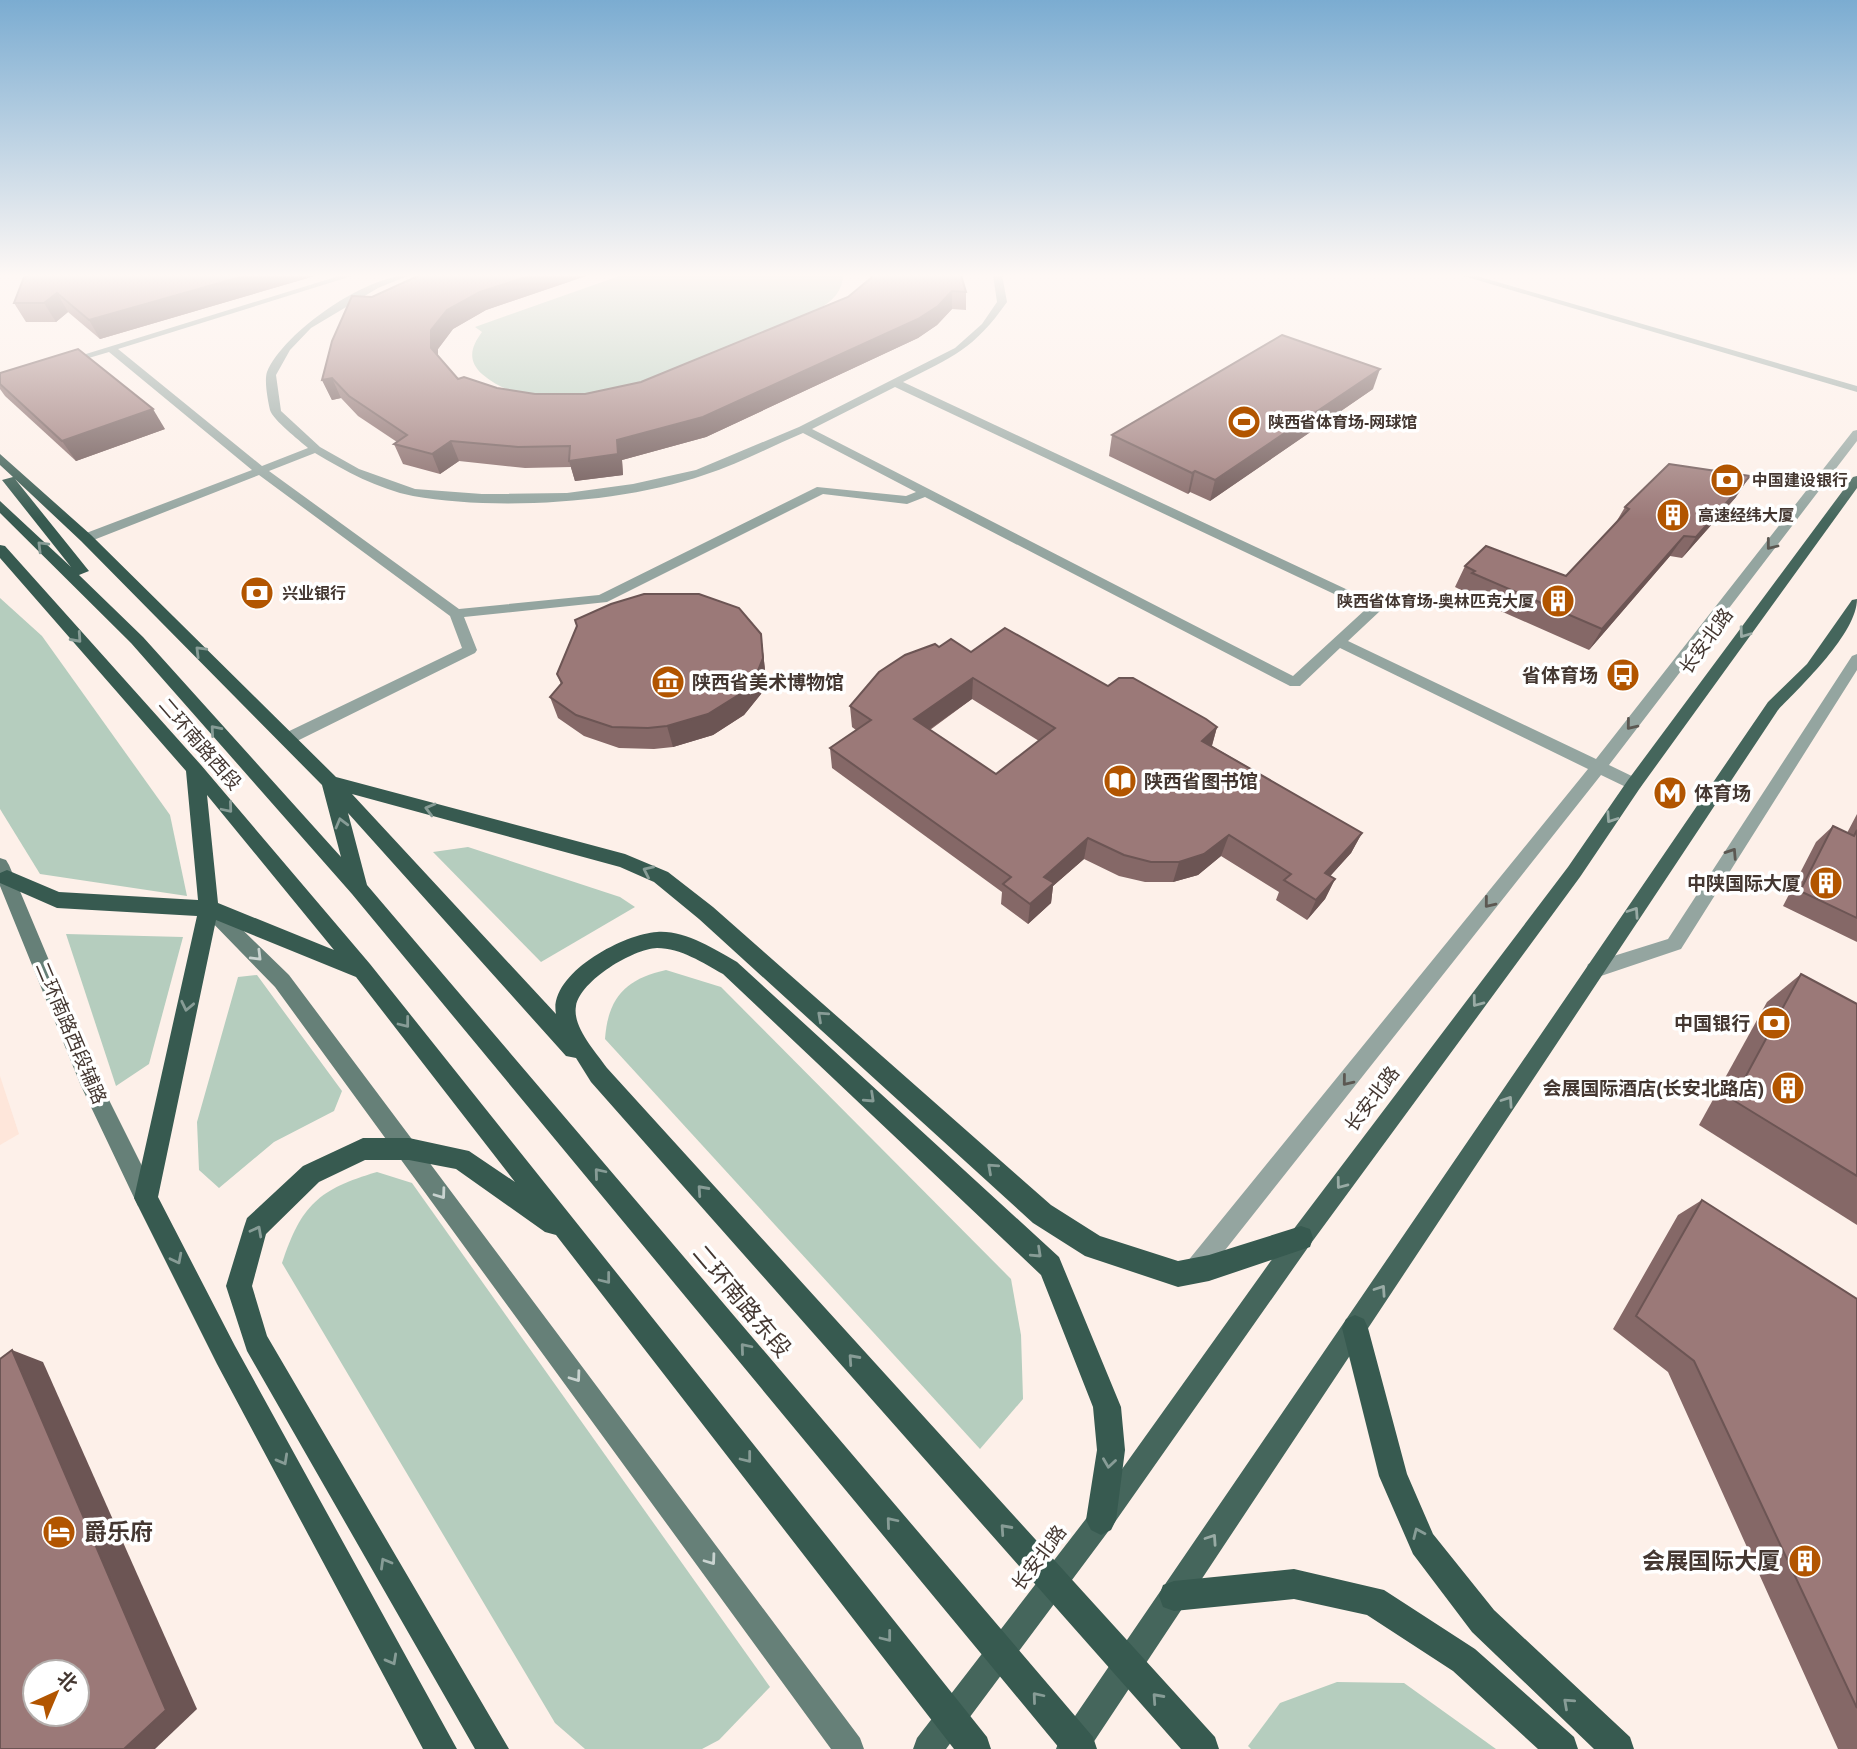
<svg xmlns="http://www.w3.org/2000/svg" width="1857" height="1749" font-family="Helvetica,'Noto Sans SC',sans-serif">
<rect width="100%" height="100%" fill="#fdf0e9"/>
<path fill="#fee6da" d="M0,1076L19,1134L0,1145Z"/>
<g fill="#b5cdbe">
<path d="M622,275H841L843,277C841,295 830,302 815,312C738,345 557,441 482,374C467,360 471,347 482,332L475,327Z"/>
<path d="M0,598L42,636L170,815L187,896L40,874L0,809Z"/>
<path d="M468,847L620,897L635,907L541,962L433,852Z"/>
<path d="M66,934L183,937L149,1064L116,1086Z"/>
<path d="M666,970L721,987L1011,1279L1021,1335L1023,1399L980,1449L605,1039C608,997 626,979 666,970Z"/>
<path d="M257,975L342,1091L334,1111L274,1142L219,1188L199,1170L197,1122L238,977Z"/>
<path d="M377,1172L412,1183L770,1687L719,1740L702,1749H585L555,1723L282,1263C301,1205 319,1189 377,1172Z"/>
<path d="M1337,1682L1404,1683L1496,1749H1251L1248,1746L1280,1703Z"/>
</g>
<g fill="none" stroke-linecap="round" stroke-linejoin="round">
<g fill="#94a5a0" fill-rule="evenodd">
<path d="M342,275H355L118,349L262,466L308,448C299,440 273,420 270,410C268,401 264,381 267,372C284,332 366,275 410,275L378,288L311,328L290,350L276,375L281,411L320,447L359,469L415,489L482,494L567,493L633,484L696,470L799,427L955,348L982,324L997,302L993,275H1002L1007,302C974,349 953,357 903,382L1380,605V611L1348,641L1596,759L1853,431L1857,430V441L1609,765L1640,780L1642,784L1640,788H1628L1601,775L1203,1278L1195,1282L1187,1278L1183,1270L1187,1262L1588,769L1340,648L1300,686H1290L925,497L907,504L823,494L607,602L464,617L477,650L475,653L293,743H281L279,739L281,735L462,648L450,616L259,475L91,541H81V535L252,470L109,352L65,365L60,362ZM895,387L1366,609L1293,676L812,429ZM803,433L916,492L906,496L817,487L599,595L459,609L269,471L315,453C345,471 378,489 413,496C497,511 623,503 704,475C738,464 770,447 803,433Z"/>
<path d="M1857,654V670L1681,949L1595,978L1588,976L1586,970L1588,964L1668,939L1852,656Z"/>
</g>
<path fill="#94a5a0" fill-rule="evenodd" d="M1460,275H1473L1857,386V392Z"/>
<g fill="#668078" fill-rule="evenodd">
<path d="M0,858L6,860L9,865L100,1082L154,1190L157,1198L154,1206L146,1209L138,1206L81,1086L0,886Z"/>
<path d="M209,901L215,903L289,975L860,1738L864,1749H831L275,987L203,913L200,908L203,903Z"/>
</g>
<g fill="#45665c" fill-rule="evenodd">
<path d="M1857,476V488L1640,788L1580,877L1309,1246L1110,1529L946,1749H913L917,1738L1092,1511L1293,1230L1568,867L1628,780L1853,477Z"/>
<path d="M1857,599C1857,633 1802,685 1778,710L1089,1749H1056L1060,1738L1768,702L1807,664L1852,600Z"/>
</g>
<g fill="#375a50" fill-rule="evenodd">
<path d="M0,454L91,535L336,777L625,854L668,872L713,907L1051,1205L1100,1236L1178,1261L1209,1255L1301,1226L1310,1229L1313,1238L1310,1247L1209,1281L1178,1287L1085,1256L1033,1223L699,919L654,882L620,867L352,794L556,1014C548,974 623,934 657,932C685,930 714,949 737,962L1059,1257L1121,1407L1125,1450L1116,1520L1111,1530L1101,1535L1091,1530L1086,1520L1097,1450L1093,1407L1041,1275L723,974C703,963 681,948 657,948C633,949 581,980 576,1006C572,1027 596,1052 607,1068L1215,1737L1219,1749H1181L591,1082L576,1058L566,1056L348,813L367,885L1093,1737L1097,1749H1060L352,894L131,643L0,513V501L71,567L2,480L13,477L0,465ZM15,479L81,541L322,785L341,857L143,637L79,575L89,571Z"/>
<path d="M0,545L5,546L201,765L370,964L987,1737L991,1749H954L556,1235L545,1232L456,1169L409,1160H365L319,1182L266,1234L252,1286L267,1336L509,1749H475L247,1351L226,1286L244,1227L247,1218L303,1166L363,1138H409L469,1151L515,1182L356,977L216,920L158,1197L235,1346L457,1749H423L217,1364L134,1198L197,916L57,908L0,883V873L7,870L59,892L198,900L186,771L0,558ZM207,795L334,950L218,903Z"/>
<path d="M1355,1315L1364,1319L1368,1328L1407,1474L1433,1534L1494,1610L1630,1737L1634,1749H1594L1472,1632L1413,1554L1379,1476L1342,1328L1346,1319Z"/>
<path d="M1294,1569L1384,1590L1475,1649L1574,1737L1578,1749H1538L1453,1671L1367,1615L1294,1599L1174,1611L1163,1607L1159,1596L1163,1585L1174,1581Z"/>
</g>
</g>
<g fill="#856867" fill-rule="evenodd">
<path d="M318,275L100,339L68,312L56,322H26L14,303L24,277Z"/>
<path d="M420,275H589L486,310L453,329L438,349V356L458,379L497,388L535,394H585L641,382L848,297L871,278V275H961L966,292V310L952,309L937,325L918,338L706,437L622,460L623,475L575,481L571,467L525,468L459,461L440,474L403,464L394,444L397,442L358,416L341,398L332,400L322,380L372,297Z"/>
<path d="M0,373L165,429L76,461L5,396L0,389Z"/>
<path d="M1373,389L1210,501L1190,492L1188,494L1109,456L1112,435Z"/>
<path d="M1736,497L1682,558L1670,556L1589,650L1462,594L1463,591L1455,587L1465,566L1566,576L1615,524L1625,507Z"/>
<path d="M575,620L761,634L766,679L761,694L744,715L713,735L673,747L654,749L619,748L584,736L558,718L550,697L561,684L557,674L577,627Z"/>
<path d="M939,647L971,652L1108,686L1217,727L1212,746L1362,833L1351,853L1330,876L1335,879L1325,899L1307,920L1276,900L1279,892L1221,856L1198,875L1173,882H1145L1119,876L1084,859L1053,886L1051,903L1028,924L1001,904L1002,892L832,768L830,748L856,730L852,727L850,706ZM972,699L1039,741L996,774L930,730Z"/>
<path d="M1857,814V942L1783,906L1816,842L1833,826L1847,833Z"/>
<path d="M1801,974L1857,1004V1225L1699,1125L1767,1002Z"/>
<path d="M1702,1200L1857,1299V1749H1838L1668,1372L1613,1329L1678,1215Z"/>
</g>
<g fill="#6c5554">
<path d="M248,275H318L100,339L89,320Z"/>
<path d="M532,275H589L486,310L453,329L438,349V368L431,348V330L447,310L480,292Z"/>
<path d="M952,291V309L937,325L918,338L706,437L622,460L623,475L575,481L569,461Z"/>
<path d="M57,293L68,312L56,322L44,303Z"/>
<path d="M1380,369L1373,389L1210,501L1215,480Z"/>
<path d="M332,378L341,398L332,400L322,380Z"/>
<path d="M153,409L165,429L76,461L62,441Z"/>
<path d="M451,441L459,461L440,474L432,454Z"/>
<path d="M1195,471L1190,492L1188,494L1192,473Z"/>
<path d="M1750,476L1736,497L1682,558L1696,537Z"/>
<path d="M1684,536L1670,556L1589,650L1602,629Z"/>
<path d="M761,634L766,679L761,694L744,715L713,735L673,747L667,726Z"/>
<path d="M973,678L972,699L914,740V719Z"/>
<path d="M1217,727L1211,748L1202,741Z"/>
<path d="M1362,833L1351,853L1315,893L1325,873Z"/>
<path d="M1229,835L1221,856L1198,875L1173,882L1179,862Z"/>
<path d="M1088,838L1084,859L1053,886L1051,903L1028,924L1030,904L1044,877Z"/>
<path d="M1335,879L1325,899L1307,920L1316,900Z"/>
<path d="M12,1350L43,1362L197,1709L155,1749H124Z"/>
</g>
<g fill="#9b7978" stroke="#6c5554" stroke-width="2" fill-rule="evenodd">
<path d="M32,275H248L89,320L57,293L44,303H14L24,277Z"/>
<path d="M420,275H532L480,292L447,310L431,330V348L458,379L464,377L497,388L535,394H585L641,382L848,297L871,278L873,275H961L966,292L952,291L938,306L918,319L703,417L617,440L618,454L569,461L570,446L518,447L451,441L432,454L394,444L407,435L349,396L332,378L322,380L332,341L352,296L372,297Z"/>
<path d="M1282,335L1380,369L1215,480L1195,471L1192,473L1112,435Z"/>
<path d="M78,349L153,409L62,441L0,384V373Z"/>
<path d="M1669,464L1750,476L1696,537L1684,536L1602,629L1472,573L1475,571L1465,566L1486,546L1566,576L1629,509L1625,507Z"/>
<path d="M644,594H699L739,608L761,634L763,658L757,673L740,694L708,714L667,726L648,728L612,727L576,715L550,697L562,683L557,674L577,626L575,620L611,604Z"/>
<path d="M1005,628L1108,686L1119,678H1133L1206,719L1217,727L1202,741L1362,833L1325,873L1335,879L1316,900L1284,880L1291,874L1229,835L1204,854L1179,862H1151L1124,855L1088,838L1044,877L1054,883L1030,904L1003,884L1011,877L830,748L871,720L850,706L879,672L905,655L935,644L939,647L951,639L971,652ZM973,678L1055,728L996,774L914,719Z"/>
<path d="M1833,826L1854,836L1857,830V918L1800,891Z"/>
<path d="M1801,974L1857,1004V1176L1733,1100Z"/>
<path d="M1702,1200L1857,1299V1708L1694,1361L1636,1316Z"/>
<path d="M12,1350L166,1710L124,1749H0V1359ZM35,1672H77V1714H35Z"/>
</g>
<defs><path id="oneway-chevron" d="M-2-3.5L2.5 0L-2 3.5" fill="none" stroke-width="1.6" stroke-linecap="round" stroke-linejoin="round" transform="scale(1.75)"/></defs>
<g stroke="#5c5852">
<use href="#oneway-chevron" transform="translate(1771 545) rotate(128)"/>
<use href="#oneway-chevron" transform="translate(1631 725) rotate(129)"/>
<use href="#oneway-chevron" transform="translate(1732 853) rotate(-57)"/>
<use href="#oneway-chevron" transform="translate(1489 903) rotate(129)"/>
<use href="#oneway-chevron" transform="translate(1347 1081) rotate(129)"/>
</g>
<g stroke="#879c96">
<use href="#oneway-chevron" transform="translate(42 546) rotate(-135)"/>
<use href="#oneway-chevron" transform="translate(77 638) rotate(48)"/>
<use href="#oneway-chevron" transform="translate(200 651) rotate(-135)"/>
<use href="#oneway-chevron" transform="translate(215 730) rotate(-131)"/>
<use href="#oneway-chevron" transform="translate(228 808) rotate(50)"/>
<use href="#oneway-chevron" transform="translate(430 809) rotate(-165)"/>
<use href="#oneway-chevron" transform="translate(341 823) rotate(-105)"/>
<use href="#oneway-chevron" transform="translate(648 871) rotate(-155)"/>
<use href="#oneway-chevron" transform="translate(187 1006) rotate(102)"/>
<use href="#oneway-chevron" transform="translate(822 1016) rotate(-138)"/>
<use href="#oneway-chevron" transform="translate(405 1023) rotate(52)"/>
<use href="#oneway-chevron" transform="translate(870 1098) rotate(43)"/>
<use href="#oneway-chevron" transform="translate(992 1168) rotate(-138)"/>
<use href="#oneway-chevron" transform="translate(599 1173) rotate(-130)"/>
<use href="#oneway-chevron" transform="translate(702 1190) rotate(-132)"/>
<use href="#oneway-chevron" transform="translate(257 1231) rotate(-62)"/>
<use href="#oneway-chevron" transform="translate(1037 1253) rotate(43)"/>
<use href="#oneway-chevron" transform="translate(177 1259) rotate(63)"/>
<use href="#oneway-chevron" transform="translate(606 1279) rotate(52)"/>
<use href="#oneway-chevron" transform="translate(745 1348) rotate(-130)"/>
<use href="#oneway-chevron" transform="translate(853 1359) rotate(-132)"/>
<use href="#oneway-chevron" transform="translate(747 1458) rotate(52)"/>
<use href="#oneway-chevron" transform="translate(283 1460) rotate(61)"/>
<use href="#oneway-chevron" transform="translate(1109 1463) rotate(98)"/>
<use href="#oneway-chevron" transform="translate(891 1522) rotate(-130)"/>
<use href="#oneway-chevron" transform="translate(1005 1529) rotate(-132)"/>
<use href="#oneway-chevron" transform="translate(1418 1533) rotate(-114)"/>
<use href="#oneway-chevron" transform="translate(385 1563) rotate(-120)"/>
<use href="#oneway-chevron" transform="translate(887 1637) rotate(52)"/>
<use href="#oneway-chevron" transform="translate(392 1660) rotate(61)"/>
<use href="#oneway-chevron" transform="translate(1037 1697) rotate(-130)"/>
<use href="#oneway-chevron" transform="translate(1157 1698) rotate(-132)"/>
<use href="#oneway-chevron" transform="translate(1568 1703) rotate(-138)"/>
</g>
<g stroke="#99aba5">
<use href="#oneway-chevron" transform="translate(1744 633) rotate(126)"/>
<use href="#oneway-chevron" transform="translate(1611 818) rotate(124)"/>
<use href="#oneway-chevron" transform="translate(1634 912) rotate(-56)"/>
<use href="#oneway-chevron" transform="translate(1477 1002) rotate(127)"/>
<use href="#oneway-chevron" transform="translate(1508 1101) rotate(-56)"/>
<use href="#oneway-chevron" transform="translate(1341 1184) rotate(127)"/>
<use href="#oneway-chevron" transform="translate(1381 1290) rotate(-56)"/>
<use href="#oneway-chevron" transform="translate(1212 1539) rotate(-56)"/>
</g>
<g stroke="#c9d3d0">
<use href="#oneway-chevron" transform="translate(257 956) rotate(45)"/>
<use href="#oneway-chevron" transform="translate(441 1194) rotate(54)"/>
<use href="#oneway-chevron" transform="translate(576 1377) rotate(54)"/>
<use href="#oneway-chevron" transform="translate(711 1560) rotate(54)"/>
</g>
<linearGradient id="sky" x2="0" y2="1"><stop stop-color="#7bacd1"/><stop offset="0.53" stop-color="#fef8f5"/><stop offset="1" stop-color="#fef8f5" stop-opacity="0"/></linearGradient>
<rect width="1857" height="519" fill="url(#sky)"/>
<defs>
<symbol id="stadium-disc" viewBox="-11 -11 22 22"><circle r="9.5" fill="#b25500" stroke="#fff"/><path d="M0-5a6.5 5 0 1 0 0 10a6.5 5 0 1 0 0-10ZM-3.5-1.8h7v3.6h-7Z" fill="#fff"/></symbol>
<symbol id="bank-disc" viewBox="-11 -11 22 22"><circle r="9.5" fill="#b25500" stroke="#fff"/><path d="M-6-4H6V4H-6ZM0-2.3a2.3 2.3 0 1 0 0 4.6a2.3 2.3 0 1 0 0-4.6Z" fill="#fff"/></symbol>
<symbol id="building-disc" viewBox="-11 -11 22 22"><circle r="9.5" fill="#b25500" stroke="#fff"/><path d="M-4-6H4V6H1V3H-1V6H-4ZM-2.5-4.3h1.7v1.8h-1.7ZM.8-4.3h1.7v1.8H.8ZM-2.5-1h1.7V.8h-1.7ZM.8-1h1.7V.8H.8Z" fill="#fff"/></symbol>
<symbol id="bus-disc" viewBox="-11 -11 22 22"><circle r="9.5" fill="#b25500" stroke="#fff"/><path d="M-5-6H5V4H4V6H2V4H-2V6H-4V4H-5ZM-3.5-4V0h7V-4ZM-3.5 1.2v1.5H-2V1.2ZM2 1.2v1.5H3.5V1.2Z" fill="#fff"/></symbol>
<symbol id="museum-disc" viewBox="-11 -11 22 22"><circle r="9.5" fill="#b25500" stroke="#fff"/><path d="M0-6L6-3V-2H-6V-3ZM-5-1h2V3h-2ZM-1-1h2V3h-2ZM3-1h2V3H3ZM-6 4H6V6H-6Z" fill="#fff"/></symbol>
<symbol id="library-disc" viewBox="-11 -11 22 22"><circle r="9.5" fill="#b25500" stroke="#fff"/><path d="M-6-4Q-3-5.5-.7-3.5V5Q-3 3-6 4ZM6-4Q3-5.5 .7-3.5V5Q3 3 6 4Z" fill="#fff"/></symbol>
<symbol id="metro-disc" viewBox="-11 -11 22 22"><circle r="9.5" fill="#b25500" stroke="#fff"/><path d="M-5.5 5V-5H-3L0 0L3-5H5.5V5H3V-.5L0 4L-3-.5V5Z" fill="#fff"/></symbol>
<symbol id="hotel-disc" viewBox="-11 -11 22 22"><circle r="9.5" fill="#b25500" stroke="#fff"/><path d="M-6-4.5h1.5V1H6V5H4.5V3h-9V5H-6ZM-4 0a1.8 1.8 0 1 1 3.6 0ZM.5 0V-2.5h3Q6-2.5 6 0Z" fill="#fff"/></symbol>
</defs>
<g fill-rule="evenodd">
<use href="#stadium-disc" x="1225" y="403" width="38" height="38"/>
<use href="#bank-disc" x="1708" y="461" width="38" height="38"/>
<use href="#building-disc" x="1654" y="496" width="38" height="38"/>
<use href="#bank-disc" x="238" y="574" width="38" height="38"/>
<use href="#building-disc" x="1539" y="582" width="38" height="38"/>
<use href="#bus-disc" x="1604" y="656" width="38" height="38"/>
<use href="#museum-disc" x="649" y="663" width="38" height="38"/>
<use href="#library-disc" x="1101" y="762" width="38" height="38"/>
<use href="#metro-disc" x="1651" y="774" width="38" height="38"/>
<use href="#building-disc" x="1807" y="864" width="38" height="38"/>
<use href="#bank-disc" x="1755" y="1004" width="38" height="38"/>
<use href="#building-disc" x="1769" y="1069" width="38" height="38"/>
<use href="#hotel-disc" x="40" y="1513" width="38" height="38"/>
<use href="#building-disc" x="1786" y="1542" width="38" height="38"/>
</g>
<g text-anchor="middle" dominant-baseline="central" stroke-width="7" stroke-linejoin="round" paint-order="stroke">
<g font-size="16" font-weight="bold" fill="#443731" stroke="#fff" text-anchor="start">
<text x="1268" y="422">陕西省体育场-网球馆</text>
<text x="1752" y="480">中国建设银行</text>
<text x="1698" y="515">高速经纬大厦</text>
<text x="282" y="593">兴业银行</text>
<text x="1534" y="601" text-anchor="end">陕西省体育场-奥林匹克大厦</text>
</g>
<g font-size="19" fill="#443731" stroke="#fff">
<text transform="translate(1706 641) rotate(-54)">长安北路</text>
<text transform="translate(200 744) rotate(49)">二环南路西段</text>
<text transform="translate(71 1033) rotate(67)">二环南路西段辅路</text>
<text transform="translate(1372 1099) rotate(-53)">长安北路</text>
<text transform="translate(1039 1558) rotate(-53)">长安北路</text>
</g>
<g font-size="19" font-weight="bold" fill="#443731" stroke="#fff" text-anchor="end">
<text x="1598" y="675">省体育场</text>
<text x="692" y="682" text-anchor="start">陕西省美术博物馆</text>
<text x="1144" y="781" text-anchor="start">陕西省图书馆</text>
<text x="1694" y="793" text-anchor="start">体育场</text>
<text x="1801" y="883">中陕国际大厦</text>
<text x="1750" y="1023">中国银行</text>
<text x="1764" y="1088">会展国际酒店(长安北路店)</text>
</g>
<g font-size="23" fill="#443731" stroke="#fff">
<text transform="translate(742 1301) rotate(50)">二环南路东段</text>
</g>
<g font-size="23" font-weight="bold" fill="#443731" stroke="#fff" text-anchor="start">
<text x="84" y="1532">爵乐府</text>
<text x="1780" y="1561" text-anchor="end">会展国际大厦</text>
</g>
</g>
<g transform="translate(56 1693) rotate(44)"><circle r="33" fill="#ffffff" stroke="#b4afad" stroke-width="2"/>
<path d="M0-5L12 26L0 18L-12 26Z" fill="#b25500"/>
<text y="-10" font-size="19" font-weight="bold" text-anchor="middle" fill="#443731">北</text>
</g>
</svg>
